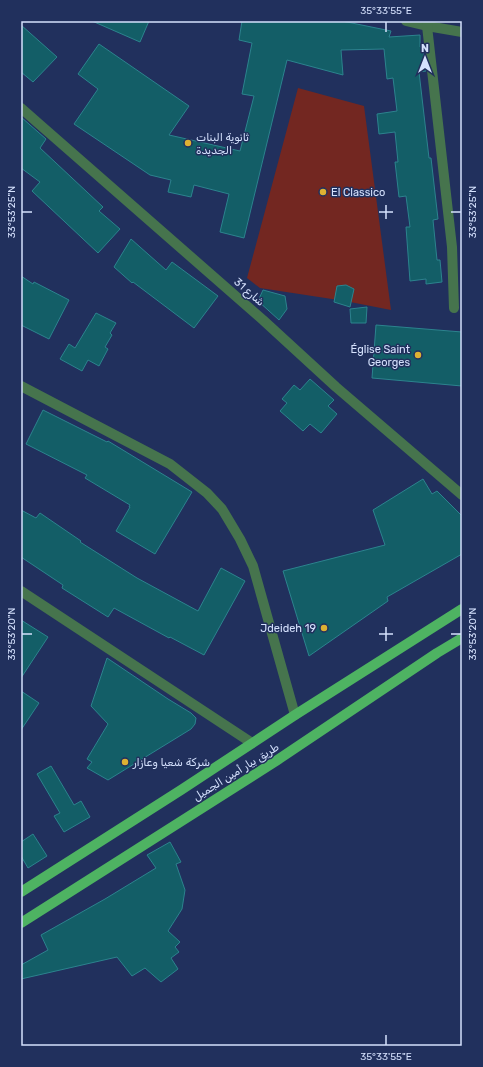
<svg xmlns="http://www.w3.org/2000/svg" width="483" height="1067" font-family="Rubik,'Noto Naskh Arabic',sans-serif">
<rect width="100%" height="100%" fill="#21305d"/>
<path fill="#732721" d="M298,88L364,106L391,310L345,301L260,288L247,278Z"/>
<g fill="#135e67" stroke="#2c838e">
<path d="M92,21H149L140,42Z"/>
<path d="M242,21H342L391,31L389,37L420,35V47H423L426,71L419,72L429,158H431L438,219L433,220L437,260H440L442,282L426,284V279L410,281L406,227H410L406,196L399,197L395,162H398L395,132L379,134L377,114L397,111L393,78L387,79L384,49L341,50L343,75L287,60L244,238L220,232L229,194L194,185L191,197L168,192L171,180L150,175L74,124L98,89L78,74L99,44L189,106L169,135L240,151L254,96L242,94L252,43L239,40Z"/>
<path d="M21,25L57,57L33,82L21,72Z"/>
<path d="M21,117L46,139L40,148L103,207L99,211L120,229L98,253L32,191L40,182L21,168Z"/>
<path d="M131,239L166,270L172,262L218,296L194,328L133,282L132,283L114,267Z"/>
<path d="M21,276L33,284L34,282L69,300L49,339L21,325Z"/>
<path d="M346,285L354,289L350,307L334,302L337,286Z"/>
<path d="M263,290L285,296L287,309L279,320L258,301Z"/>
<path d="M367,307L366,323H351L350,309Z"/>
<path d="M96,313L116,323L110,333L112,335L105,347L108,349L99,366L88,360L82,371L60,359L69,344L75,348Z"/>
<path d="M376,325L462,332V386L372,378Z"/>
<path d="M310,379L334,400L328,406L337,414L321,433L310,424L303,431L280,411L287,403L282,399L294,385L300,390Z"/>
<path d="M43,410L107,442L108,441L192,492L155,554L116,531L130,507H129L130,505L85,478L87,475L26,444Z"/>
<path d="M423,479L432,494L437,491L462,516V554L387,597L388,601L309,656L283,571L385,545L373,510Z"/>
<path d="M21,510L36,518L40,513L81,541L80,542L137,578L198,611L221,568L245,581L204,655L170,637L169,638L114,608L108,617L62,588L63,585L21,557Z"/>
<path d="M21,620L48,637L21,678Z"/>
<path d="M107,658L168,699L191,713L196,718L195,724L191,729L108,780L87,768L92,762L87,759L108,724L91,706Z"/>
<path d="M21,691L39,703L21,730Z"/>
<path d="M51,766L74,805L81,801L90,817L64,832L54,816L60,813L37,774Z"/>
<path d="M33,834L47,856L28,868L21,856V842Z"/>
<path d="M170,842L181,862L176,864L185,890L182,909L168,931L180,942L175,947L179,952L171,958L178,969L161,982L145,968L132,976L117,957L21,979V965L48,950L41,935L105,899L156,868L147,855Z"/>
</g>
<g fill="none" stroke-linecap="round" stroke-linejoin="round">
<g stroke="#46744d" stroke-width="10">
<path d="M406,21L427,26L462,32"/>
<path d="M428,21L427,26L452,247L454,308"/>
<path d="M21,108L38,123L263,320L336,387L462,495"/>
<path d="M21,386L170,464L207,493L222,509L240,539L253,566L295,715"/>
<path d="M21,591L252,743"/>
</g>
<g stroke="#4eb362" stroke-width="10">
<path d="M21,892L181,790L295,715L462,609"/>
<path d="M21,923L276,761L437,653L462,638"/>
</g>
</g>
<path fill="none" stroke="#d5e1fd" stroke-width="1.5" d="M386,22V32M386,205V219M22,212H32M379,212H393M451,212H461M386,627V641M22,634H32M379,634H393M451,634H461M386,1035V1045"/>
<g fill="#deb133" stroke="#21305d" stroke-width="1.5">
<circle cx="188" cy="143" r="4"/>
<circle cx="323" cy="192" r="4"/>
<circle cx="418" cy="355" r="4"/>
<circle cx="324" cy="628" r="4"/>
<circle cx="125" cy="762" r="4"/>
</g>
<g text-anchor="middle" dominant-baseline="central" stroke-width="3" stroke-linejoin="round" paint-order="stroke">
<g font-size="11" fill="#d5e1fd" stroke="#21305d" text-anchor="start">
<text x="196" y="137">ثانوية البنات<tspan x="196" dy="13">الجديدة</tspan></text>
<text x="331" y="192">El Classico</text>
<text x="410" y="349" text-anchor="end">Église Saint<tspan x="410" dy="13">Georges</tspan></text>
<text x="316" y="628" text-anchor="end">Jdeideh 19</text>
<text x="133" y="762">شركة شعيا وعازار</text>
</g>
<g font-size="11" fill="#d5e1fd" stroke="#21305d">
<text transform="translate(249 292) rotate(41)">شارع 31</text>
<text transform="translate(236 772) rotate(-32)">طريق بيار أمين الجميل</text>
</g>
</g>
<rect width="483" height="1067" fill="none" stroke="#21305d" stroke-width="44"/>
<g transform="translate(425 58)" stroke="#21305d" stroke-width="3" paint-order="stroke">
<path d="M0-3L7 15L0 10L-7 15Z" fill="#d5e1fd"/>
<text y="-6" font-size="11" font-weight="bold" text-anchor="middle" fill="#d5e1fd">N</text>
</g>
<rect x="22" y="22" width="439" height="1023" fill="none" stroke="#d5e1fd" stroke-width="1.5"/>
<g font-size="10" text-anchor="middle" fill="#d5e1fd">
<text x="386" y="14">35°33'55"E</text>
<text transform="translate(11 212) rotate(-90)" y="4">33°53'25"N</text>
<text transform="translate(472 212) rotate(-90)" y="4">33°53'25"N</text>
<text transform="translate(11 634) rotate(-90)" y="4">33°53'20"N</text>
<text transform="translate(472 634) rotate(-90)" y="4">33°53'20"N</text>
<text x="386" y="1060">35°33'55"E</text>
</g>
</svg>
